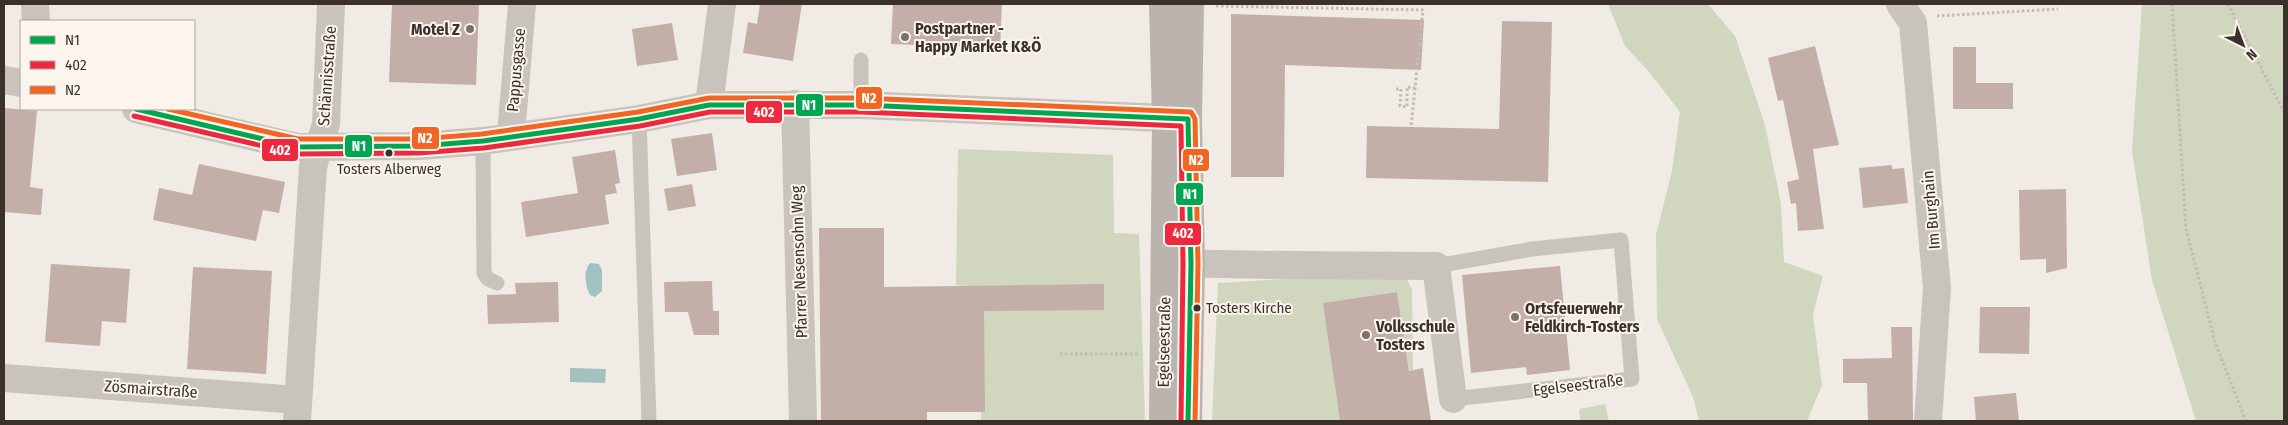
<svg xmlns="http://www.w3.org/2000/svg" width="2288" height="425" font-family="'Fira Sans Condensed',sans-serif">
<rect width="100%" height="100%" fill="#f0ebe5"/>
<g fill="#d1d6bf">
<path d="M1608,4H1708L1735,36L1765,125L1781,204L1784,262L1823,276L1813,314L1822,385L1807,421H1699L1693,397L1657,319L1656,235L1672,171L1680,112L1650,73L1625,46Z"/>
<path d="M2142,4H2284V421H2196L2152,280L2132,151Z"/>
<path d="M958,149L1113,155L1114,233L1139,234L1145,421H981L980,288L956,285Z"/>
<path d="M1399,272L1407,279L1412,290L1413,370H1409L1397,292L1324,303L1340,421H1212L1218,283Z"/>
<path d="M1605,404L1609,421H1574L1580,420L1579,409Z"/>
</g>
<g fill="#a1c2c1">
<path d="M590,263L599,264L602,270V291L595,297L590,295C585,286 583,271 590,263Z"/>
<path d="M570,368L606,369L605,383L570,382Z"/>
</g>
<g fill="#c3afa7">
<path d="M392,4H479L476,85L389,82Z"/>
<path d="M760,4H802L793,61L743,53L748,22L757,24Z"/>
<path d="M893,4H1002L1000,48L891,44Z"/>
<path d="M1231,14L1424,20L1421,70L1285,65L1284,177H1231Z"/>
<path d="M1502,21L1552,22L1548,182L1366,178L1367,126L1499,129Z"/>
<path d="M672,23L678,60L637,66L632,29Z"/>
<path d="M1815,46L1839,145L1813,149L1824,229L1798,231L1796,203L1791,204L1787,182L1799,179L1783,100L1778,101L1768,58Z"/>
<path d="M1953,47H1976V83H2013V109H1953Z"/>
<path d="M4,108L37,111L30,187L43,189L41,215L4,212Z"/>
<path d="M712,133L717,170L677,176L671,139Z"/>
<path d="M615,150L620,183L615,184L617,193L605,195L609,224L526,237L521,202L578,193L572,157Z"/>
<path d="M199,164L285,182L279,213L263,210L256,241L153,220L159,188L192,195Z"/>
<path d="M1892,165V169L1904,168L1908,203L1863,208L1859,168Z"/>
<path d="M692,184L696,206L668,211L664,189Z"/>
<path d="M2066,189L2067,268L2046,273V259L2020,260L2019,190Z"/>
<path d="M819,228H884V287L1104,284V310L984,311L985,412H927V421H821Z"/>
<path d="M51,264L130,269L126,323L102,321L100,346L45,342Z"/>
<path d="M1560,266L1570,370L1527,375L1526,367L1471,373L1462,275Z"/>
<path d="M193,267L272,271L266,374L187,369Z"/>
<path d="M712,281L713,311H719V335H694L688,312H665L664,282Z"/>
<path d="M558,282L559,322L488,324L487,295L516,294L515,283Z"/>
<path d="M1397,292L1409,371L1423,368L1431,421H1340L1323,303Z"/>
<path d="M1980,307H2030L2029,354L1979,353Z"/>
<path d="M1891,327H1912L1913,421H1868L1867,383H1843V359L1892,358Z"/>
<path d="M2016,393L2019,421H1976L1974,397Z"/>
</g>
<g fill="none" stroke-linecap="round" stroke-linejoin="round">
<g stroke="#c2bbb6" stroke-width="3" stroke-dasharray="2.5 2.5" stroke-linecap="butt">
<path d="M2172,4L2186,229L2215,342L2246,421"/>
<path d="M2228,4L2284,112"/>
<path d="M1216,6L1423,10L1411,127"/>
<path d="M1937,16L2058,9"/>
<path d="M1396,89H1401L1400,106L1407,107V87L1415,88"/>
<path d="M1060,354H1138"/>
</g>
<g stroke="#c9c3be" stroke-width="15">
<path d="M861,105V60"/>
<path d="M639,119L649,421"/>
<path d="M483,141L484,273L488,279L497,283"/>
<path d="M1436,266L1532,249L1621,240L1632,379L1453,399"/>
</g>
<g stroke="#c9c3be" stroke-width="28">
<path d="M35,4L36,21"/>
<path d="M1900,4L1913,23L1937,288L1928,421"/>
<path d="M795,104L803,421"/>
<path d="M709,105L722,4"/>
<path d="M511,135L522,4"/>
<path d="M1167,263C1257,265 1347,266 1436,266L1453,399"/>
<path d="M4,378L298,400"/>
<path d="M297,421L313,167L326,124L331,4"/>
</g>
<g stroke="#c9c3be" stroke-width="28">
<path d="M4,80L21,83"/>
<path d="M136,109L297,147L419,146L483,141L639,119L709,105H861L1188,119"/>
</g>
<g stroke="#bab3ae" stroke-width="28">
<path d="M1163,421L1166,119L1163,4"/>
<path d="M1188,421L1191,264L1188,119L1190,4"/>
</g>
<defs>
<path id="bus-1" d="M136,109L297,147L419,146L483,141L639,119L709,105H861L1188,119L1191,264L1188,421"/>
<path id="bus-2" d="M134,116L297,154L419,153L484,148L640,126L710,112H861L1181,126L1183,264L1181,421"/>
<path id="bus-3" d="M168,109L298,139H419L482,134L638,112L709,98H861L1191,112L1195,119L1198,264L1195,421"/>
</defs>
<use href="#bus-1" stroke="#fbf5ee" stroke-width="9"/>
<use href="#bus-2" stroke="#fbf5ee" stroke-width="9"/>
<use href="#bus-3" stroke="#fbf5ee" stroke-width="9"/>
<use href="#bus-1" stroke="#00a651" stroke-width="5"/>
<use href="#bus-2" stroke="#ee293d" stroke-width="5"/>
<use href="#bus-3" stroke="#f26522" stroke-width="5"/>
</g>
<g fill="#7a716c" stroke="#fbf5ee" stroke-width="2">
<circle cx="470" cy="29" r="5"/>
<circle cx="905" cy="37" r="5"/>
<circle cx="1515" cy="317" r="5"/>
<circle cx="1366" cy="335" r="5"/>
</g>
<g fill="#3b302b" stroke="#fbf5ee" stroke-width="2">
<circle cx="389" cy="153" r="4.5"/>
<circle cx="1197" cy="308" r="4.5"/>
</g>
<g text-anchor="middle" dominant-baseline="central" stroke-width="4" stroke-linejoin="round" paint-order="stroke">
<g font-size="15" fill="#3b302b" stroke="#fbf5ee">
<text x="389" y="169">Tosters Alberweg</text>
<text x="1206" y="308" text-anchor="start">Tosters Kirche</text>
</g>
<g font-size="16" font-weight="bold" fill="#3b302b" stroke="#fbf5ee" text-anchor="start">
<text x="915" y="28">Postpartner -<tspan x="915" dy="18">Happy Market K&amp;Ö</tspan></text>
<text x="460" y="29" text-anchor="end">Motel Z</text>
<text x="1525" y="308">Ortsfeuerwehr<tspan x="1525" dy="18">Feldkirch-Tosters</tspan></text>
<text x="1376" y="326">Volksschule<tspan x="1376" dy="18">Tosters</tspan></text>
</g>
<g font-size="16" fill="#3b302b" stroke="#fbf5ee">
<text transform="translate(516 70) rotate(-85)">Pappusgasse</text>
<text transform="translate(327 76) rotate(-86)">Schännisstraße</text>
<text transform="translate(1931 210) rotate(-95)">Im Burghain</text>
<text transform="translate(799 262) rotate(-92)">Pfarrer Nesensohn Weg</text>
<text transform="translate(1164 342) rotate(-89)">Egelseestraße</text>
<text transform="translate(1578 385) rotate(-7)">Egelseestraße</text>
<text transform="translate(151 389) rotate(4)">Zösmairstraße</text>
</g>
</g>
<g stroke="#fbf5ee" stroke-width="2">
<rect x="855" y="86" width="28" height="24" rx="5" fill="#f26522"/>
<rect x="795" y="93" width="29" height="24" rx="5" fill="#00a651"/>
<rect x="745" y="100" width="38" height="24" rx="5" fill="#ee293d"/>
<rect x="411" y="126" width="29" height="24" rx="5" fill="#f26522"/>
<rect x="344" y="134" width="29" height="24" rx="5" fill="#00a651"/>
<rect x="261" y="138" width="38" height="24" rx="5" fill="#ee293d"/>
<rect x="1182" y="148" width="28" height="24" rx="5" fill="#f26522"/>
<rect x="1175" y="182" width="29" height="24" rx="5" fill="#00a651"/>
<rect x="1164" y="222" width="38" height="24" rx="5" fill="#ee293d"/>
</g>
<g font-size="14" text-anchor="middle" font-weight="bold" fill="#fff">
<text x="869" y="103">N2</text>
<text x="809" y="110">N1</text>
<text x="764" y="117">402</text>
<text x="425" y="143">N2</text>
<text x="359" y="151">N1</text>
<text x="280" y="155">402</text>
<text x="1196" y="165">N2</text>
<text x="1190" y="199">N1</text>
<text x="1183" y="238">402</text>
</g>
<rect width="2288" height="425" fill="none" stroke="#3b302b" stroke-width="10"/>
<rect x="20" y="20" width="175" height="90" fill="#fbf5ee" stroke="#aea6a0"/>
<rect x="30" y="36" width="25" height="8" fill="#00a651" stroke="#aea6a0"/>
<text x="65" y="45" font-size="15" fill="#3b302b">N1</text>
<rect x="30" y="61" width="25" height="8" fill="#ee293d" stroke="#aea6a0"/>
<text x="65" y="70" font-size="15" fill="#3b302b">402</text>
<rect x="30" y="86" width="25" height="8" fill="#f26522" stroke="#aea6a0"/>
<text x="65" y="95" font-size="15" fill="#3b302b">N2</text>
<g transform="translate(2243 45) rotate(138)" stroke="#fbf5ee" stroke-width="4" paint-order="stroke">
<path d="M0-4L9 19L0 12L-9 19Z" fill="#3b302b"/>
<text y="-8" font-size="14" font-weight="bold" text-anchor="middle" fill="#3b302b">N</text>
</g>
</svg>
